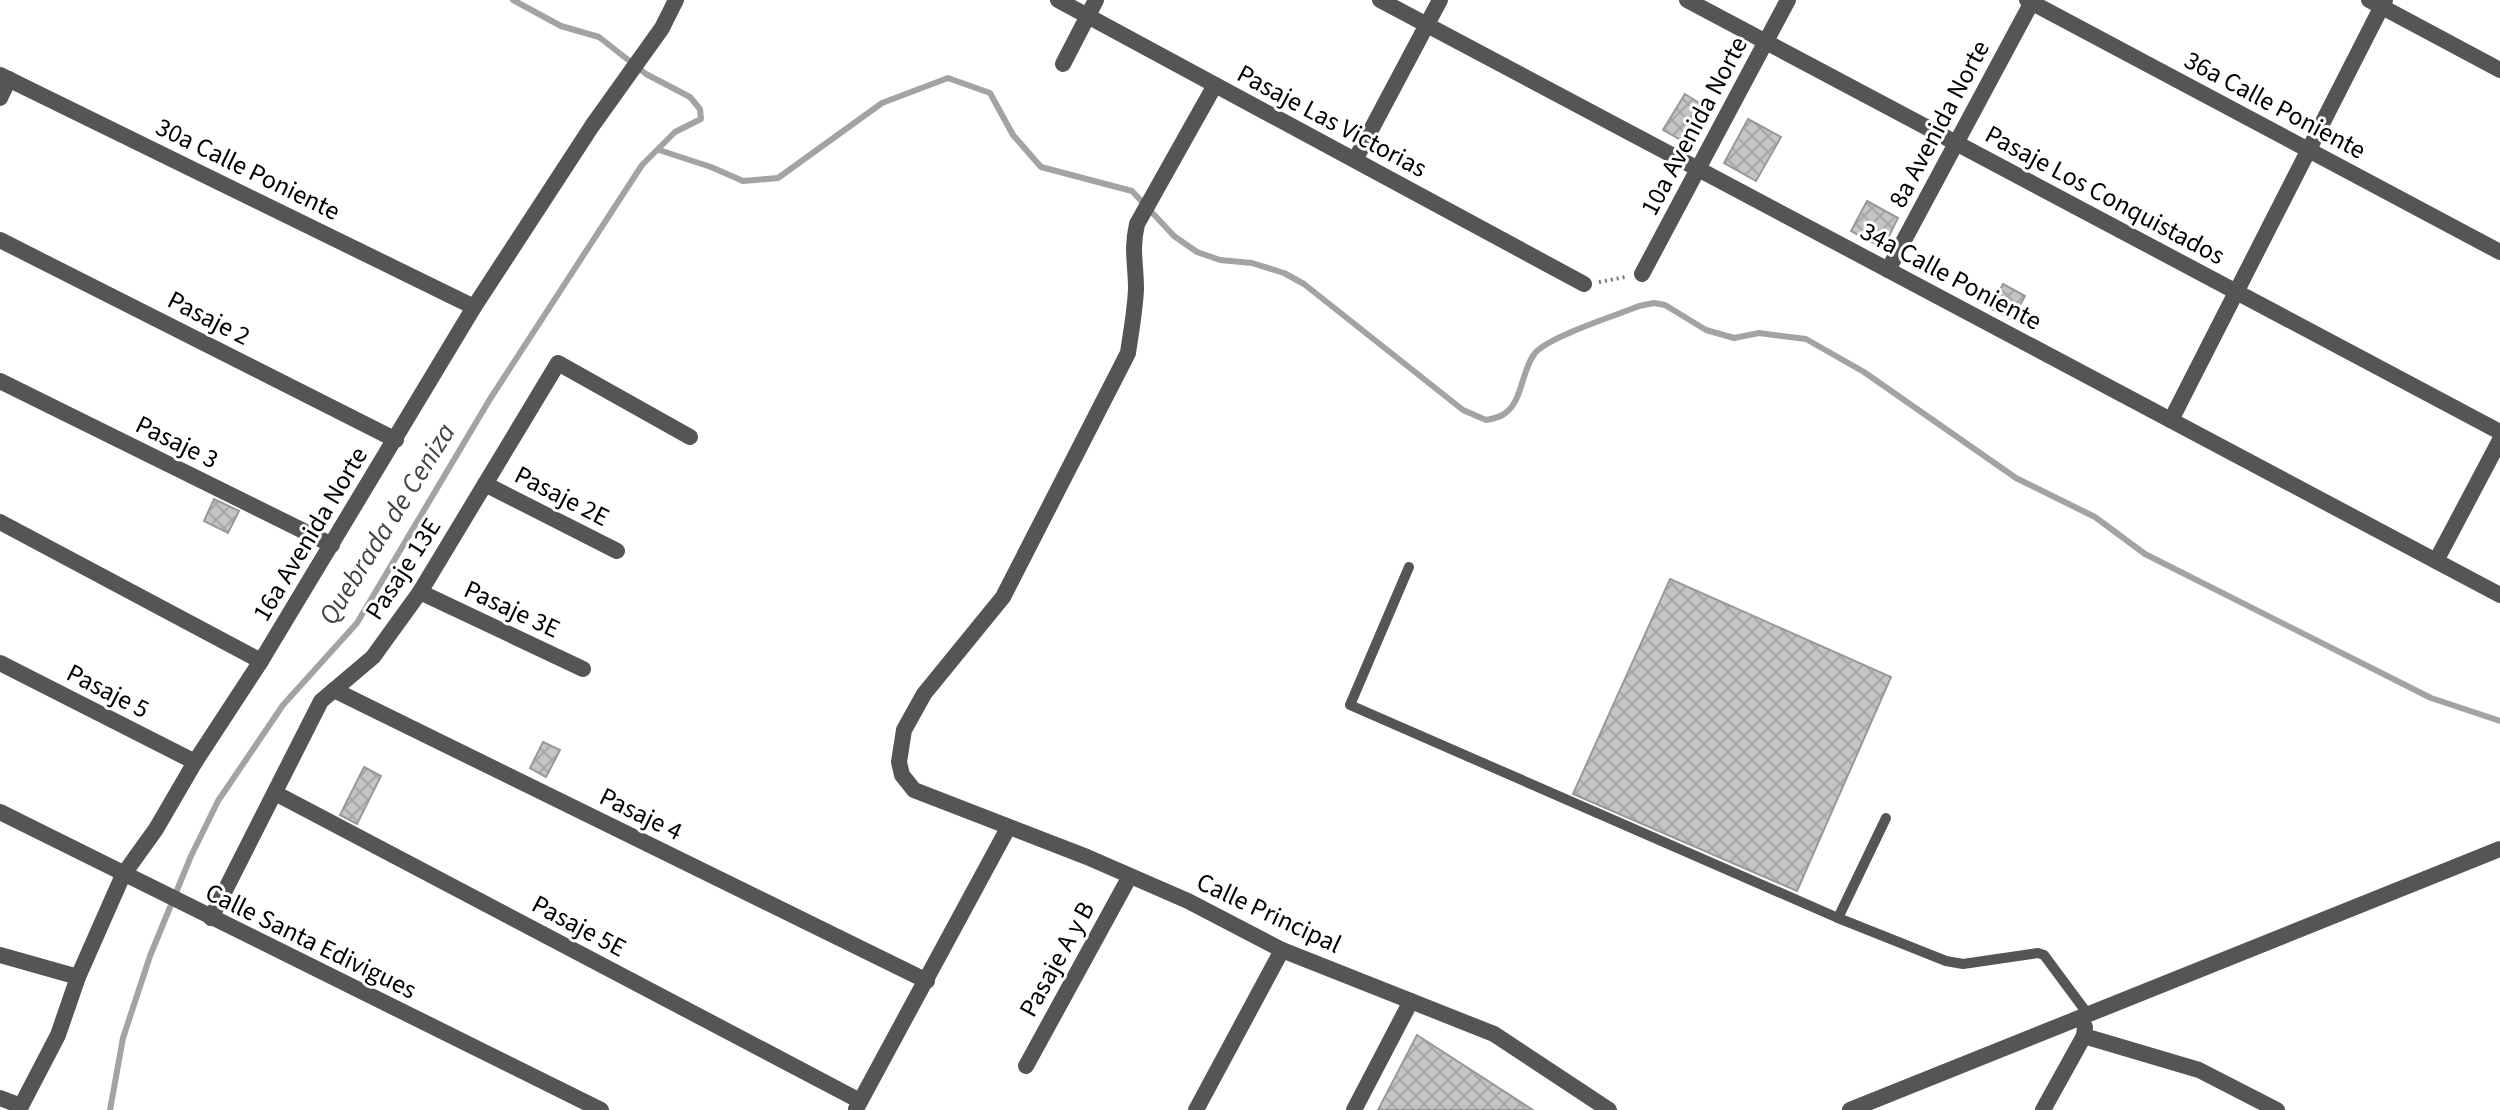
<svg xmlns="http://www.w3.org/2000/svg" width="2500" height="1110" font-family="'Source Sans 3',sans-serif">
<defs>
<pattern id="building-cross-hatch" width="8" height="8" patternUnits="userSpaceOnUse" patternTransform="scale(2)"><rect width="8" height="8" fill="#c4c4c4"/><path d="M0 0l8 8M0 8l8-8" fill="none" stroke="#a7a7a7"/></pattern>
</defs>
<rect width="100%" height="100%" fill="#fff"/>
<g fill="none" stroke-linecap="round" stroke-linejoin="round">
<g stroke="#a3a3a3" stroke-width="6">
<path d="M659,150L711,167L743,181L778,178L882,103L948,78L990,93L1013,135L1041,167L1132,191L1174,236L1197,252L1220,260L1252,263L1284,273L1304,284L1463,410L1486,420C1492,419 1500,417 1504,414C1523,402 1521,370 1535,353C1550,336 1615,316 1639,306L1654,303L1665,305L1706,330L1734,338L1759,333L1806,339L1864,372L2016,478L2095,517L2145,554L2431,698L2500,721"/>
<path d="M110,1110L123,1038L150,956L191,856L218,801L283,705L357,623L490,399L642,165L675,132L701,119L700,109L690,97L646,74L599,37L561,26L513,0"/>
</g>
</g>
<g fill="url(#building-cross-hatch)" stroke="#999" stroke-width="2">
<path d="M1685,94L1707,108L1686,143L1663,130Z"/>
<path d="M1748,119L1781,137L1756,181L1724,163Z"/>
<path d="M1867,201L1898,218L1883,248L1851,231Z"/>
<path d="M2003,284L2025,296L2012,320L1990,308Z"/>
<path d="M214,499L239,511L228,533L204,521Z"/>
<path d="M1670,579L1891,677L1797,891L1573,794Z"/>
<path d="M543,742L560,750L546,777L530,768Z"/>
<path d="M364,767L381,776L357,824L340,815Z"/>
<path d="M1417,1035L1533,1110H1378Z"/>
</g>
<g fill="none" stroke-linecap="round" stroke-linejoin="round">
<path stroke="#777" stroke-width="4" stroke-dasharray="2 4" stroke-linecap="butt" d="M1599,282L1625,277"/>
<g stroke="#555" stroke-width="10">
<path d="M1409,567L1350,705L1838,918L1946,961L1963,964L2038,953L2044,955L2087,1013"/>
<path d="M1838,918L1886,818"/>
</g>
<g stroke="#555" stroke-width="16">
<path d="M1058,0L1584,284"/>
<path d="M1380,0L2500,595"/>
<path d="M1687,0L2500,432"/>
<path d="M2027,0L2500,252"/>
<path d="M2369,0L2500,70"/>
<path d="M1063,64L1096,0"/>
<path d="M0,75L474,307"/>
<path d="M1215,85L1137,224C1131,251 1136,263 1136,289C1135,311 1131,332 1128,353L1003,597L924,694L904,730L899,762L902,775L914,790L1087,857L1188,901L1282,950L1494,1034L1609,1110"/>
<path d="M0,98L9,79"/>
<path d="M1355,160L1440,0"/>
<path d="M0,240L396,440"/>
<path d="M1888,270L2033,0"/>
<path d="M1642,274L1788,0"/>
<path d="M0,381L332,545"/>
<path d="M2171,420L2385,0"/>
<path d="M485,484L617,551"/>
<path d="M0,522L261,661"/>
<path d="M2436,561L2500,440"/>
<path d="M420,592L583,669"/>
<path d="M0,663L195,762"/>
<path d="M334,690L927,981"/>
<path d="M275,793L860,1101"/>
<path d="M0,812L601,1110"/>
<path d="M211,918L321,701L373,657L420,592L558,363L690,437"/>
<path d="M0,955L78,977"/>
<path d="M2084,1036L2199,1070L2277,1110"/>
<path d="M1026,1066L1130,876"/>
<path d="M0,1098L21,1106"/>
<path d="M856,1109L1008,828"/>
<path d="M19,1110L58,1035L78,977L123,875L156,829L195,762L261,661L474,307L592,126L662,28L676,0"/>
<path d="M1196,1110L1282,950"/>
<path d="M1354,1110L1411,1001"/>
<path d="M1850,1110L2500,849"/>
<path d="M2043,1110L2084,1036L2085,1027"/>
</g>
</g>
<g text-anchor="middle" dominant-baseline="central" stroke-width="6" stroke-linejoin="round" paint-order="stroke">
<g font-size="26" fill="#000" stroke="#fff">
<text transform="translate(2275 105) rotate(28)">36a Calle Poniente</text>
<text transform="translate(1332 121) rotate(28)">Pasaje Las Victorias</text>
<text transform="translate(1939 124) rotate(-62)">8a Avenida Norte</text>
<text transform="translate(1694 126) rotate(-62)">10a Avenida Norte</text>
<text transform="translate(248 169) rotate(26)">30a Calle Poniente</text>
<text transform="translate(2105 195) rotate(28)">Pasaje Los Conquistados</text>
<text transform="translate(1951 276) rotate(28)">34a Calle Poniente</text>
<text transform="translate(209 318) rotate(27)">Pasaje 2</text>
<text transform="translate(177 442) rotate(26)">Pasaje 3</text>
<text transform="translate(562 496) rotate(27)">Pasaje 2E</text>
<text transform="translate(310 534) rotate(-59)">16a Avenida Norte</text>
<text transform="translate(403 569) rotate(-57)">Pasaje 13E</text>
<text transform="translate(512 609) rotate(25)">Pasaje 3E</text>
<text transform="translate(108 691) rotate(27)">Pasaje 5</text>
<text transform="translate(641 814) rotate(26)">Pasaje 4</text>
<text transform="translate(1269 913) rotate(25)">Calle Principal</text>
<text transform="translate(579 926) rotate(28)">Pasaje 5E</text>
<text transform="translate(311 941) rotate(26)">Calle Santa Edivigues</text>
<text transform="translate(1057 959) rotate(-61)">Pasaje A y B</text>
</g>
<g font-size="28" font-style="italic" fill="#444" stroke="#fff">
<text transform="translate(387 524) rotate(-58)">Quebrada de Ceniza</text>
</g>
</g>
</svg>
